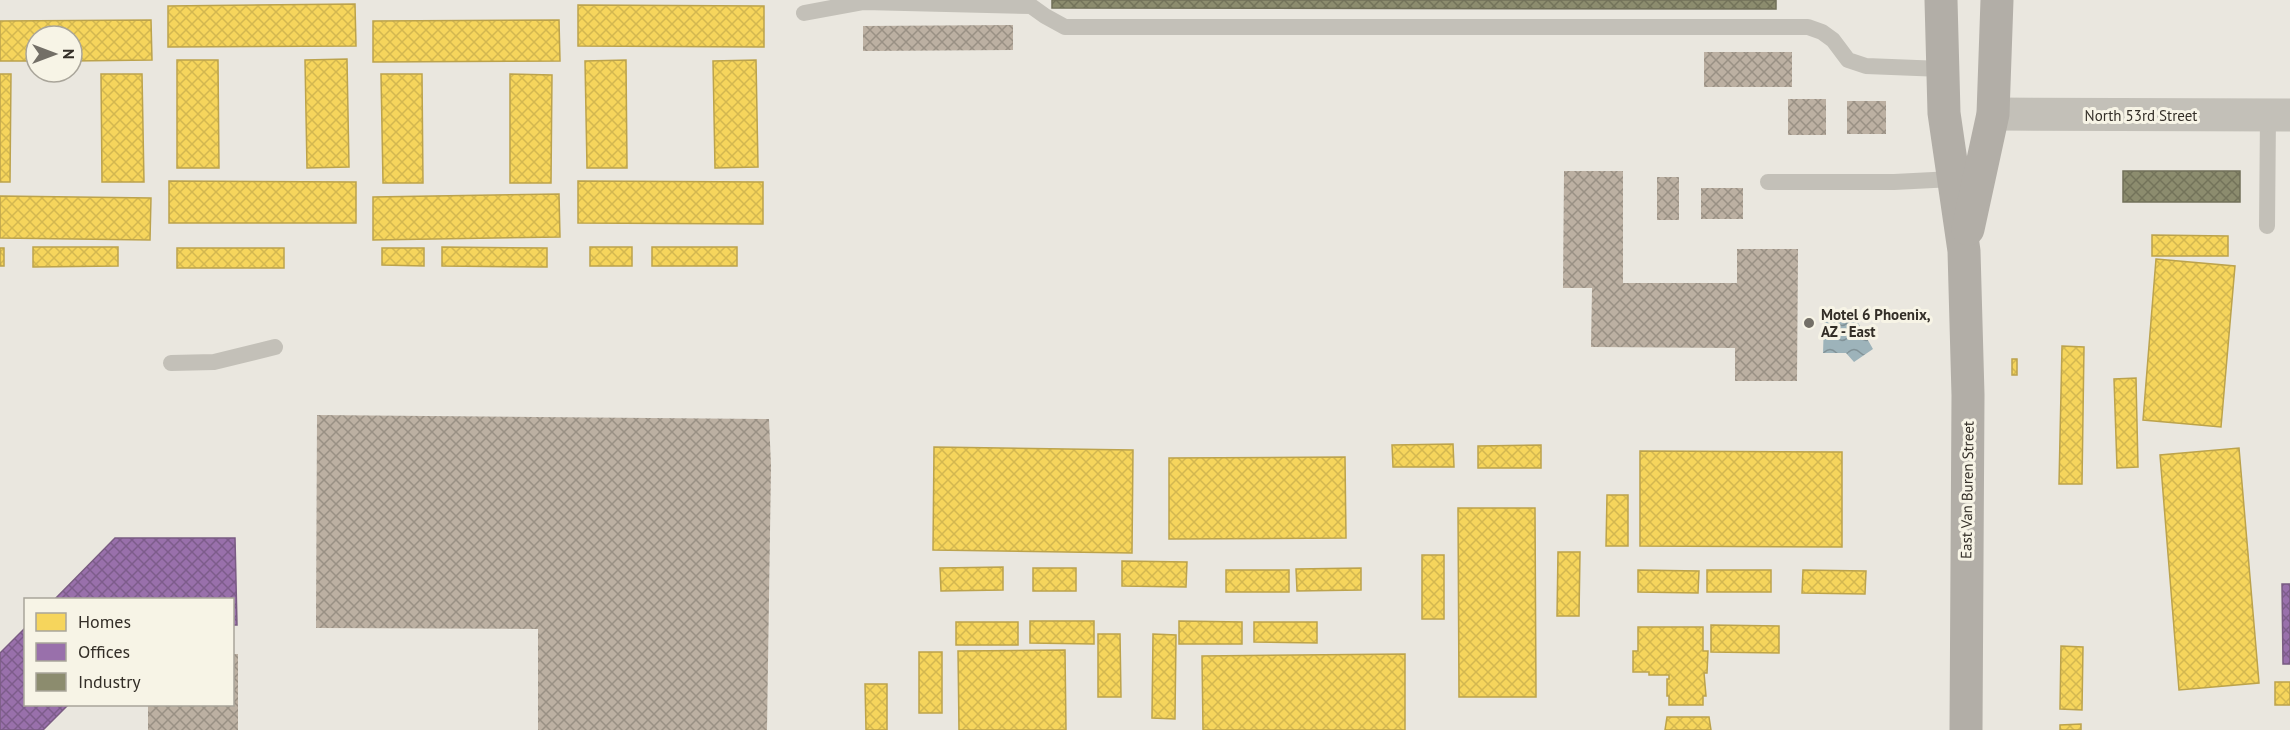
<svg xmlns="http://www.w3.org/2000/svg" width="2290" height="730" font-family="'PT Sans',sans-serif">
<defs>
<pattern id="water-waves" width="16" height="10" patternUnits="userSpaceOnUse" patternTransform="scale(1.5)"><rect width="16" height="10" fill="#9db3ba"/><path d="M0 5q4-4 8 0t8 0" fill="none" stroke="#819297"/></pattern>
<pattern id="homes-cross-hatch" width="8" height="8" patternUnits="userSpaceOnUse" patternTransform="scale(1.5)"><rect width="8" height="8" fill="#f6d55c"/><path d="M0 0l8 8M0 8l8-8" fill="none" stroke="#d3b750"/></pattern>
<pattern id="offices-cross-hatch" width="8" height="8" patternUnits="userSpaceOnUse" patternTransform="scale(1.5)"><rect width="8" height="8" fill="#9970ab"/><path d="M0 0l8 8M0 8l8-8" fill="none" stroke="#7d5c8b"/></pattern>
<pattern id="industry-cross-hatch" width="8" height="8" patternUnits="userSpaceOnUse" patternTransform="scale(1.5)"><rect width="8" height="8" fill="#8c8c6e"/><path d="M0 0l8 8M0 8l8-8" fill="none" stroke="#73735a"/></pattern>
<pattern id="building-cross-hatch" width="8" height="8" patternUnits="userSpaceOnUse" patternTransform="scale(1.5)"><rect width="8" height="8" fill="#bcb0a2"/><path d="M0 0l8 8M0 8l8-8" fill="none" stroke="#999084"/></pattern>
</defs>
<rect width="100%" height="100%" fill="#eae7df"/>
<path fill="url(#water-waves)" d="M1857,321L1873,349L1854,362L1846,353H1823L1824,322Z"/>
<g fill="url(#homes-cross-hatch)" stroke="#bca34c" stroke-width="1.5">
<path d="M355,4L356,46L168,47V6Z"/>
<path d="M578,5L764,6V47L578,46Z"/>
<path d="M151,20L152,60L72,61V36H36V61H0V21Z"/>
<path d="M559,20L560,61L373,62V21Z"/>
<path d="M347,59L349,167L307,168L305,60Z"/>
<path d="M177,60H218L219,168H177Z"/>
<path d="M626,60L627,168H587L585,61Z"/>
<path d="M756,60L758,167L715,168L713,61Z"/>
<path d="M0,74H11L10,182H0Z"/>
<path d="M101,74H142L144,182H102Z"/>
<path d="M381,74H422L423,183H383Z"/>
<path d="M510,74L552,75L551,183H510Z"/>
<path d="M169,181L356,182V223H169Z"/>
<path d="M578,181L763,182V224L578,223Z"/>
<path d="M559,194L560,237L373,240V197Z"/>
<path d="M0,196L151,198L150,240L0,238Z"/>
<path d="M2152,235L2228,236V256H2152Z"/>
<path d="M33,247H118V266L33,267Z"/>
<path d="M442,247L547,248V267L442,266Z"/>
<rect x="590" y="247" width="42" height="19"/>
<rect x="652" y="247" width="85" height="19"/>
<rect x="0" y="248" width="4" height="18"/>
<rect x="177" y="248" width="107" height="20"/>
<path d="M382,248H424V266L382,265Z"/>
<path d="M2156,259L2235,266L2221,427L2143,420Z"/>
<path d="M2062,346L2084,347L2082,484H2059Z"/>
<rect x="2012" y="359" width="5" height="16"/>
<path d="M2136,378L2138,467L2117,468L2114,379Z"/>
<path d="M1453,444L1454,467H1393L1392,445Z"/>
<path d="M1541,445V468H1478V446Z"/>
<path d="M934,447L1133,450L1132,553L933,550Z"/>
<path d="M2239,448L2259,683L2179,690L2160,455Z"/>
<path d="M1640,451L1842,452V547L1640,546Z"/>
<path d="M1345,457L1346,538L1169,539V458Z"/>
<path d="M1607,495H1628V546H1606Z"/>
<path d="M1458,508H1535L1536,697H1459Z"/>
<path d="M1558,552H1580L1579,616H1557Z"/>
<rect x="1422" y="555" width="22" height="64"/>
<path d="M1122,561L1187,562L1186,587L1122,586Z"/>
<path d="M1003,567V590L941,591L940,568Z"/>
<rect x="1033" y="568" width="43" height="23"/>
<path d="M1361,568V590L1297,591L1296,569Z"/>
<rect x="1226" y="570" width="63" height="22"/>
<path d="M1638,570L1699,571L1698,593L1638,592Z"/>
<rect x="1707" y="570" width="64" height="22"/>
<path d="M1803,570L1866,571L1865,594L1802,593Z"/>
<path d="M1030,621H1094V644L1030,643Z"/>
<path d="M1179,621L1242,622V644H1179Z"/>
<rect x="956" y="622" width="62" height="23"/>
<path d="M1254,622H1317V643L1254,642Z"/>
<path d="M1711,625L1779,626V653L1711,652Z"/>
<path d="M1638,627H1703V651H1708L1707,673H1704L1706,696H1703V705H1669V696H1667V679H1669V675H1649V672H1633V651H1638Z"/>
<path d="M1098,634H1120L1121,697H1098Z"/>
<path d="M1153,634L1176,635L1175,719L1152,718Z"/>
<path d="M2061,646L2083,647L2082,710L2060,709Z"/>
<path d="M1065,650L1066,730H959L958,651Z"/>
<rect x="919" y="652" width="23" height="61"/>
<path d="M1405,654V730H1203L1202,656Z"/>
<rect x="2275" y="682" width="15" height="23"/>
<path d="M865,684H887V730H866Z"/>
<path d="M1667,717H1709L1711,730H1665Z"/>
<path d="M2081,724V730H2060V725Z"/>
</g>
<g fill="url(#offices-cross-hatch)" stroke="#7a5c83" stroke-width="1.5">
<path d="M115,538H235L237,625H232V600H54Z"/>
<path d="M2282,584H2290V664H2283Z"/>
<path d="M26,627V704H69L43,730H0V653Z"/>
</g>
<g fill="url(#industry-cross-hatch)" stroke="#717059" stroke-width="1.5">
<path d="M1052,0H1776V9L1052,8Z"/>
<rect x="2123" y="171" width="117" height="31"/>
</g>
<g fill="url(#building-cross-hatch)">
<path d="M1013,25V50L863,51V26Z"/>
<rect x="1704" y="52" width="88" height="35"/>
<rect x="1788" y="99" width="38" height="36"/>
<rect x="1847" y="101" width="39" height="33"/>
<path d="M1564,171H1623V283H1737V249H1798L1797,381H1735V348L1591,347L1592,288H1563Z"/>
<rect x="1657" y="177" width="22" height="43"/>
<rect x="1701" y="188" width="42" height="31"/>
<path d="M317,415L769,419L771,466L767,730H538V629L316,628Z"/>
<path d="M232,654H238V730H148V704H232Z"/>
</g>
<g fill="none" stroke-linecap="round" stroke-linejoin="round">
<g stroke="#c3c0b8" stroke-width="16">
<path d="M804,13L864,2L1031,6L1045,16L1065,27H1808L1822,32L1833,40L1848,60L1866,66L1942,69"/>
<path d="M1768,182H1894L1953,179"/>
<path d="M2267,226L2268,115"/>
<path d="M171,363L214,362L275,347"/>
</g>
<path stroke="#c3c0b8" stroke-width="33" d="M1993,114L2290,115"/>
<g stroke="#b2aea7" stroke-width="33">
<path d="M1941,0L1944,113L1964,251L1968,395L1966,730"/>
<path d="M1968,229L1993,114L1997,0"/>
</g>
</g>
<circle fill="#736f67" stroke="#f7f4e6" stroke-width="2" cx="1809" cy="323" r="6"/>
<g text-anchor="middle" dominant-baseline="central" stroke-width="6" stroke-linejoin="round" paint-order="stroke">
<g font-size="15" fill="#332e27" stroke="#f7f4e6">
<text x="2141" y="115">North 53rd Street</text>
<text transform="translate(1967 490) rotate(-89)">East Van Buren Street</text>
</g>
<g font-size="15" font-weight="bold" fill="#332e27" stroke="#f7f4e6" text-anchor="start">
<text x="1821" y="314">Motel 6 Phoenix,<tspan x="1821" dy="17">AZ - East</tspan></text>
</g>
</g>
<rect x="24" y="598" width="210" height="108" fill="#f7f4e6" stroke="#a9a59a" stroke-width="1.5"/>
<rect x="36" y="613" width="30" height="18" fill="#f6d55c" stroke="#a9a59a" stroke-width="1.5"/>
<text x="78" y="628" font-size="18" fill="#332e27">Homes</text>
<rect x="36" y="643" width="30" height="18" fill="#9970ab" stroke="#a9a59a" stroke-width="1.5"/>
<text x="78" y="658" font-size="18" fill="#332e27">Offices</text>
<rect x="36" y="673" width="30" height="18" fill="#8c8c6e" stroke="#a9a59a" stroke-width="1.5"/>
<text x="78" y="688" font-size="18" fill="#332e27">Industry</text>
<g transform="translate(54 54) rotate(90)"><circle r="28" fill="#f7f4e6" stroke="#a9a59a" stroke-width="1.5"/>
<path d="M0-4.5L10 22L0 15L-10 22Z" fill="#736f67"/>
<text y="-9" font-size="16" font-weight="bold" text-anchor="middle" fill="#332e27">N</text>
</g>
</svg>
